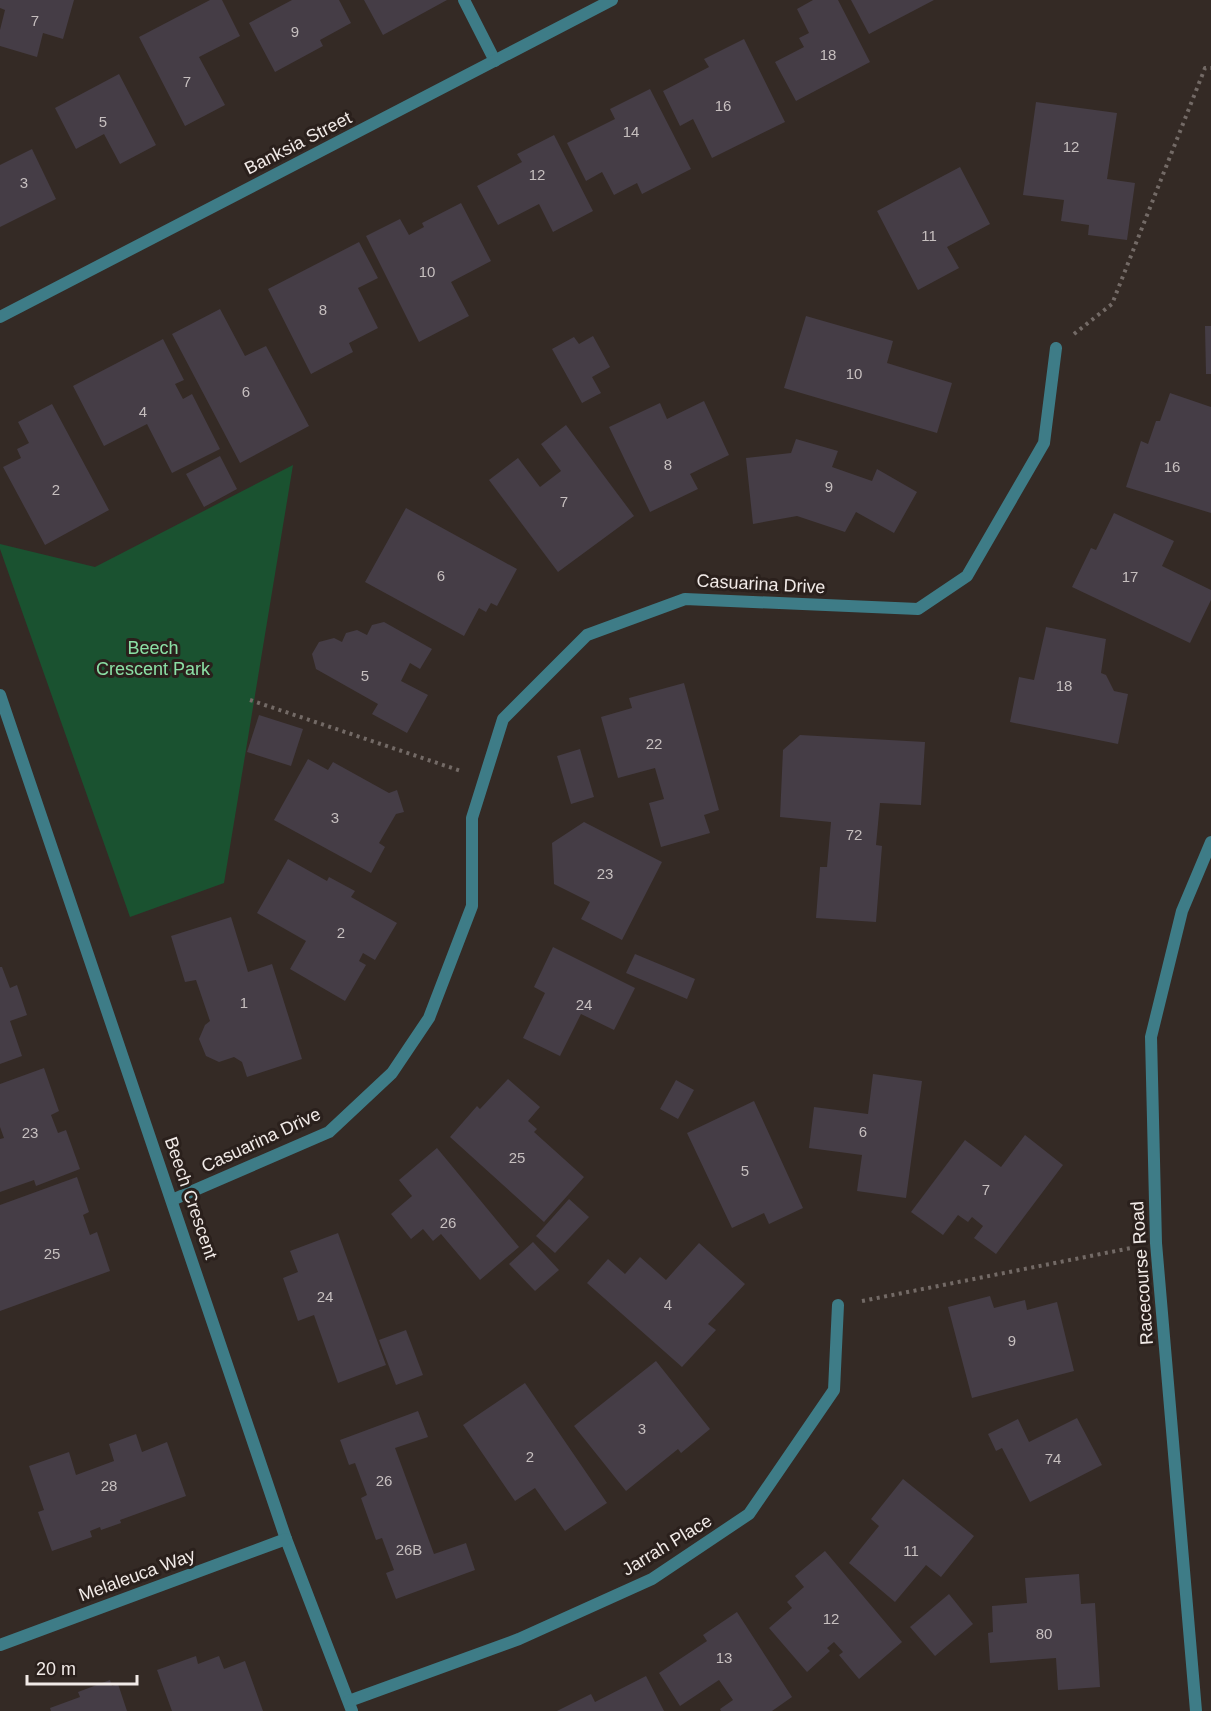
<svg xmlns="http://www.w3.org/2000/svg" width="1211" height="1711" font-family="Arial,sans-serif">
<rect width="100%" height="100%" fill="#342a25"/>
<path fill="#1a5230" d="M293,465L224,883L130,917L0,549V544L95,567Z"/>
<g fill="#453d46">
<path d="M0,0H74L63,39L43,33L37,57L0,46V30L5,10L0,8Z"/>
<path d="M210,0H222L240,36L199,57L225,105L185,126L139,37Z"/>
<path d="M292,0H339L351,23L320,40L323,46L275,72L249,23Z"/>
<path d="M364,0H447L383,35Z"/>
<path d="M813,0H838L870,62L796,101L775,62L804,47L799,38L809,33L797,9Z"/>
<path d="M851,0H934L869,34Z"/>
<path d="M744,39L785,122L712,158L693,119L680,126L663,91L709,67L704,59Z"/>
<path d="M119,74L156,145L120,164L104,134L76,149L55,108Z"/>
<path d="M650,89L691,169L642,194L637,183L614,195L602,172L586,181L567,143L615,119L610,109Z"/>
<path d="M1036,102L1117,113L1107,179L1135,183L1127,240L1088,235L1089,225L1061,221L1064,200L1023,195Z"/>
<path d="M554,135L593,211L553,232L539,204L498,225L477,186L522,162L517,154Z"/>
<path d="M32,149L56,199L0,227V165Z"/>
<path d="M960,167L990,224L947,247L959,268L918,290L877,211Z"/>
<path d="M461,203L491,261L451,282L469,316L419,342L366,236L400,219L409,235L424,227L422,223Z"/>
<path d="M359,242L378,278L358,288L378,328L349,343L353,352L311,374L268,289Z"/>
<path d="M220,309L245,356L266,346L309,426L240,463L172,334Z"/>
<path d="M806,316L893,341L887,363L952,383L937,433L784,388Z"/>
<path d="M1205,326H1211V374H1206Z"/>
<path d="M593,336L610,367L592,377L601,393L582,403L552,349L574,337L579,344Z"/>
<path d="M163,339L184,380L175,384L183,399L192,394L220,449L172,473L147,424L104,446L73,386Z"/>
<path d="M1170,393L1211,407V513L1126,487L1141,441L1148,444L1156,421H1160Z"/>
<path d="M704,401L729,455L690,474L698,489L650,512L609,427L660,403L667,419Z"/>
<path d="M52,404L109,510L45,545L3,467L21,458L17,449L29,443L18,422Z"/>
<path d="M566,425L634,516L558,572L489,480L518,458L540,487L561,471L541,444Z"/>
<path d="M796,439L838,451L832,467L872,481L877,469L917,492L894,533L856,512L845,532L797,516L753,524L746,458L791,453Z"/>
<path d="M220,456L237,489L204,507L186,474Z"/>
<path d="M406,508L517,569L497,606L491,603L486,612L479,608L464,636L365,582Z"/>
<path d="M1114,513L1174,541L1162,566L1211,590V600L1190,643L1072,587L1091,548L1096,550Z"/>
<path d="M384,622L432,649L420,669L410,663L401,681L428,695L407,733L372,714L378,704L316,669L312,654L319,642L334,638L342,642L346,633L357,630L367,635L372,625Z"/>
<path d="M1046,627L1106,639L1101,673L1106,675L1114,691L1128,694L1118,744L1010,722L1019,677L1034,680Z"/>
<path d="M684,683L719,810L704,815L710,833L661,847L649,803L664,799L655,768L618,778L601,717L632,708L629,698Z"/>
<path d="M259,715L303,729L291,766L247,752Z"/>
<path d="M800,735L925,742L921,805L880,803L876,845L882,846L876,922L816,918L820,867H827L831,822L780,817L783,750Z"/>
<path d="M580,749L594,797L571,804L557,756Z"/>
<path d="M308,759L328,770L333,762L389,793L397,790L404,812L396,814L379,843L385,847L371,873L274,820Z"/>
<path d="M584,822L662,862L622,940L581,919L590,902L554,884L552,843Z"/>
<path d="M288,859L327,881L329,877L355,891L351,897L397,923L375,960L363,953L359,961L366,965L345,1001L290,969L306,941L257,913Z"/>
<path d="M231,917L248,972L272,964L302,1059L247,1077L242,1062L234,1057L219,1062L206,1056L199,1039L205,1025L210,1021L196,980L185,982L171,936Z"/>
<path d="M553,947L635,988L614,1030L581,1014L560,1056L523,1038L545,993L534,987Z"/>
<path d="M635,954L695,979L687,999L626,973Z"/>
<path d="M0,967H2L10,988L17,985L27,1015L10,1021L22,1056L0,1064Z"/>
<path d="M44,1068L59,1111L51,1115L58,1133L66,1130L80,1169L36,1186L34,1180L0,1192V1139L4,1138L0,1127V1084Z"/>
<path d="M873,1074L922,1081L906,1198L857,1191L862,1155L809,1148L814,1107L868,1114Z"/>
<path d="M508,1079L540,1107L528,1121L537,1129L534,1132L584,1177L544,1222L450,1137L477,1106L480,1109Z"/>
<path d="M676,1080L694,1090L678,1119L660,1109Z"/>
<path d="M754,1101L803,1208L769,1224L764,1213L732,1228L687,1133Z"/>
<path d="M1025,1135L1063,1165L996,1254L974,1238L983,1226L972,1217L968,1222L958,1215L943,1235L911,1212L965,1140L1001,1167Z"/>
<path d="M437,1148L519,1247L480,1280L441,1234L433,1241L423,1229L411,1239L391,1214L412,1196L399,1180Z"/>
<path d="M77,1177L89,1212L83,1215L90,1235L97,1232L110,1271L0,1311V1205Z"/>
<path d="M569,1199L589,1217L555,1253L536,1236Z"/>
<path d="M338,1233L386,1365L338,1383L314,1315L298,1321L283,1278L298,1272L290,1251Z"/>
<path d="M533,1242L559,1270L535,1291L509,1264Z"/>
<path d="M699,1243L745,1284L708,1324L716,1330L682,1367L587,1283L608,1259L625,1274L640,1257L666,1280Z"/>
<path d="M990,1296L994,1308L1025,1300L1027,1310L1057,1302L1074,1371L972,1398L948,1307Z"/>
<path d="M406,1330L423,1375L396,1385L379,1340Z"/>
<path d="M656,1361L710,1429L681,1453L678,1449L626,1491L574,1426Z"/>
<path d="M525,1383L607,1503L565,1531L535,1488L515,1501L463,1425Z"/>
<path d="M418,1411L428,1437L395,1448L434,1554L466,1543L475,1570L396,1599L386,1573L394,1570L382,1538L376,1540L361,1498L367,1495L355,1463L349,1465L340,1440Z"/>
<path d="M1077,1418L1102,1465L1030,1502L1002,1448L996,1451L988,1434L1018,1419L1029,1442Z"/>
<path d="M136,1434L142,1452L167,1442L186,1496L120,1520L121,1523L101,1530L100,1527L90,1531L92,1537L52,1551L38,1512L44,1510L29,1466L69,1452L76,1475L114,1461L109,1444Z"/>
<path d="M903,1479L974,1536L941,1577L926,1565L895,1602L849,1563L879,1526L871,1519Z"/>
<path d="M825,1551L902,1642L859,1679L839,1655L843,1652L834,1642L827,1648L830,1651L807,1672L769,1628L792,1608L787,1602L804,1587L795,1576Z"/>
<path d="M1079,1574L1081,1604L1095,1603L1100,1687L1058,1690L1056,1658L990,1663L988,1633L993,1632L992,1606L1027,1603L1025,1578Z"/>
<path d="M949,1594L973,1624L935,1656L910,1627Z"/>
<path d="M737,1612L792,1697L772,1711H721L720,1709L733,1700L719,1680L680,1706L659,1673L707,1641L703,1635Z"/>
<path d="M196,1656L198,1664L219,1656L224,1669L245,1661L263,1711H172L157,1670Z"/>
<path d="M646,1676L664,1711H557L591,1694L595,1702Z"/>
<path d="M110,1680L112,1686L118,1684L127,1711H51L50,1708L80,1697L78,1692Z"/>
</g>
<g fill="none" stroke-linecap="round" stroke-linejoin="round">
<g stroke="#736a66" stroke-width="4" stroke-dasharray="3 4.5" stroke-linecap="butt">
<path d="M1074,334L1112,304L1205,68H1211"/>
<path d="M250,700L461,771"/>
<path d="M862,1301L1131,1248"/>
</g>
<path stroke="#3e7c87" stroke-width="12" d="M464,0L495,61"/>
<g stroke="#3e7c87" stroke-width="12">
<path d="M0,317L612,0"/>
<path d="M0,695L286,1539L352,1711"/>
<path d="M172,1200L329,1132L392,1073L429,1018L472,906V818L503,719L587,635L685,599L918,609L967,576L1044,443L1056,348"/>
<path d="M0,1645L286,1539"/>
<path d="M349,1701L519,1639L652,1579L749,1514L834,1390L838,1305"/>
</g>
<path stroke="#3e7c87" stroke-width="12" d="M1196,1711L1156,1243L1151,1037L1182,911L1211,842"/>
</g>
<g text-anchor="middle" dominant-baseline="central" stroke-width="6" stroke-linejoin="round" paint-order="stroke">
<g font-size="15" fill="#c6bfbf">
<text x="35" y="20">7</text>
<text x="295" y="31">9</text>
<text x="828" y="54">18</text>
<text x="187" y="81">7</text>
<text x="723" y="105">16</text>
<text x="103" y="121">5</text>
<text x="631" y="131">14</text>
<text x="1071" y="146">12</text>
<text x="537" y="174">12</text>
<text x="24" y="182">3</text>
<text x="929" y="235">11</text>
<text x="427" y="271">10</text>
<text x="323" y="309">8</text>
<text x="854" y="373">10</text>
<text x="246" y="391">6</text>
<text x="143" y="411">4</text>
<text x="668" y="464">8</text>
<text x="1172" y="466">16</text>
<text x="829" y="486">9</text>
<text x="56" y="489">2</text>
<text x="564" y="501">7</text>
<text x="441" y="575">6</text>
<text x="1130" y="576">17</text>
<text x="365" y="675">5</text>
<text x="1064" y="685">18</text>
<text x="654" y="743">22</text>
<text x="335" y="817">3</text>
<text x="854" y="834">72</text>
<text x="605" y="873">23</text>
<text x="341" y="932">2</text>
<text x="244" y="1002">1</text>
<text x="584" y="1004">24</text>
<text x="863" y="1131">6</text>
<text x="30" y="1132">23</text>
<text x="517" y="1157">25</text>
<text x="745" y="1170">5</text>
<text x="986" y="1189">7</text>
<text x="448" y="1222">26</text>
<text x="52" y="1253">25</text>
<text x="325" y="1296">24</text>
<text x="668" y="1304">4</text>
<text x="1012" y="1340">9</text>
<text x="642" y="1428">3</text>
<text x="530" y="1456">2</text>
<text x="1053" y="1458">74</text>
<text x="384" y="1480">26</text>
<text x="109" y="1485">28</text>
<text x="409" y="1549">26B</text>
<text x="911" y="1550">11</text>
<text x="831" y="1618">12</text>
<text x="1044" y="1633">80</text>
<text x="724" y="1657">13</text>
</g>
<g font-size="18" fill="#f1eae7" stroke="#2a201c">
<text transform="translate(298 143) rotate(-27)">Banksia Street</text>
<text transform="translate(761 584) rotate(3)">Casuarina Drive</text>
<text transform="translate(261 1140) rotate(-25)">Casuarina Drive</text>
<text transform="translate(191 1198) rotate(71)">Beech Crescent</text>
<text transform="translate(1142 1273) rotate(-94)">Racecourse Road</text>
<text transform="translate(667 1545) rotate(-31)">Jarrah Place</text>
<text transform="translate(137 1575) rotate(-20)">Melaleuca Way</text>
</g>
<g font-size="18" fill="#8be0a5" stroke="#2a201c">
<text x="153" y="648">Beech<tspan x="153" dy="21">Crescent Park</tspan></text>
</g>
</g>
<path d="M27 1675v9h110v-9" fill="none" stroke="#f1eae7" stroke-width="3"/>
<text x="36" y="1675" font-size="18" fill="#f1eae7" stroke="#2a201c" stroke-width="4.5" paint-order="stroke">20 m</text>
</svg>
